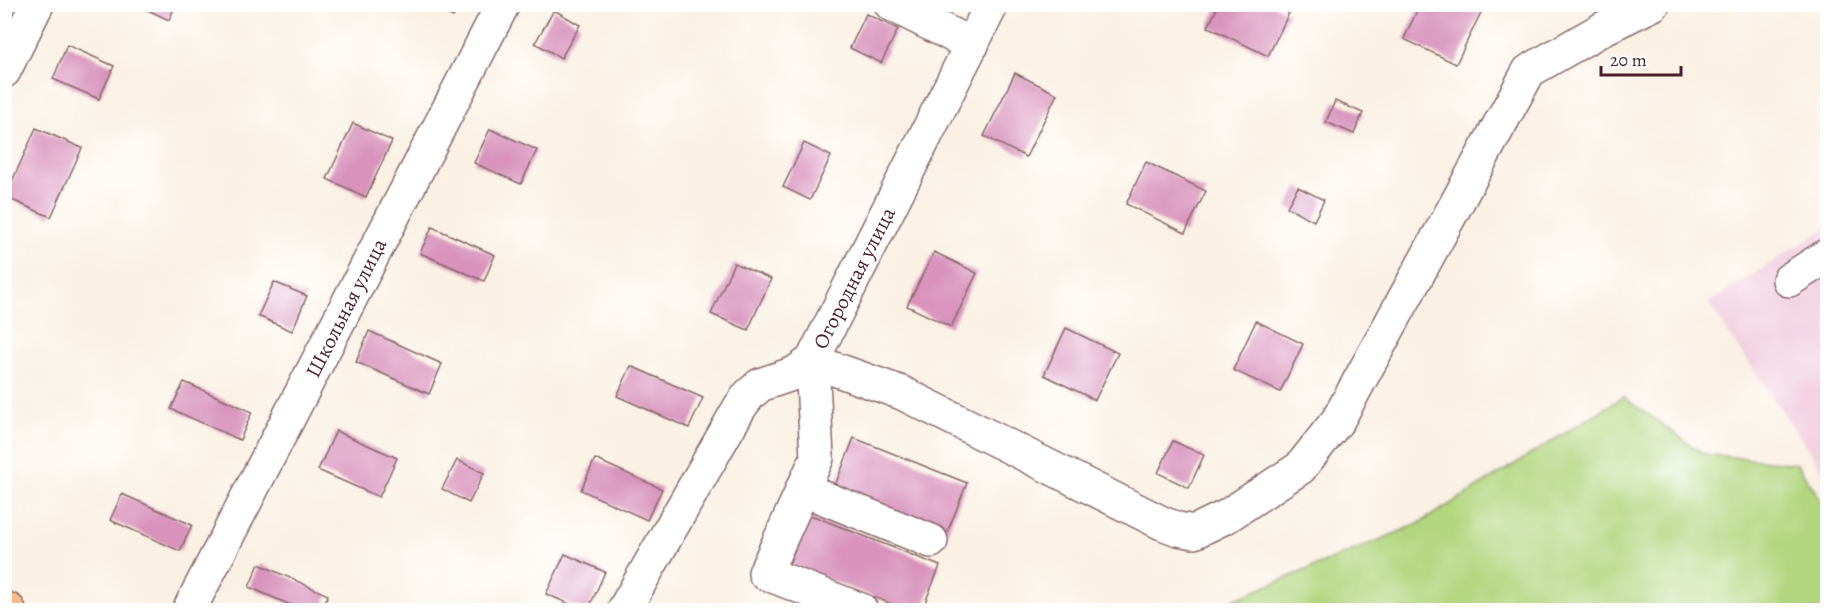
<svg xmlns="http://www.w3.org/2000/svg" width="1832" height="615" font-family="Alegreya,serif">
<rect width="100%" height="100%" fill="#fff"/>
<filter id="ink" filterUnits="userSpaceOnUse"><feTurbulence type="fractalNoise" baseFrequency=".0167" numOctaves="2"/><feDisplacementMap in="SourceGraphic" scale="12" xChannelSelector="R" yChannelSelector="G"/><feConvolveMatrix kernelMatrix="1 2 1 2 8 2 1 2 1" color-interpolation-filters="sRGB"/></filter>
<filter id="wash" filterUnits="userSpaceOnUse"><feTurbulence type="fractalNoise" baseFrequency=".008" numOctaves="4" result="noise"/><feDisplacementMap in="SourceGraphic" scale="24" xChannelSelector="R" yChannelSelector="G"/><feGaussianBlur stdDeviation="1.35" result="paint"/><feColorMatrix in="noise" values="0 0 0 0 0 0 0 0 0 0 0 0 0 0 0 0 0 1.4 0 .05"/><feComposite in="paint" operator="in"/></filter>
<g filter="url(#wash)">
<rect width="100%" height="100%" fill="#faf0e3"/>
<path fill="#f2cfe0" d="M1827,227V477L1708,303Z"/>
<path fill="#b2d67f" stroke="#7e7a55" stroke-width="1.5" d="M1623,397L1704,454L1797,464L1827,509V610H1209L1418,524Z"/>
<g id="blocks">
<g fill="#d892bb">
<path d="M135,4H176L169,20Z"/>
<path d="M427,4H460L453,17Z"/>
<path d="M1219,4H1272L1289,13L1268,56L1208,27Z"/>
<path d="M1420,4H1485L1456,64L1404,39Z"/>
<path d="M554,10L580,25L561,58L535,43Z"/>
<path d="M866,14L898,29L881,63L850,48Z"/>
<path d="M67,45L114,66L99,99L53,79Z"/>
<path d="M1015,73L1057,94L1026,157L984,136Z"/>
<path d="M1335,101L1363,113L1354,134L1326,122Z"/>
<path d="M353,123L392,141L366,197L327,179Z"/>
<path d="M36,128L82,148L51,217L5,197Z"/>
<path d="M490,129L537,150L521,184L474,163Z"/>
<path d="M804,143L831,156L810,200L783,187Z"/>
<path d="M1146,162L1206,191L1185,233L1126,204Z"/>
<path d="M1298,187L1324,200L1314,221L1287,207Z"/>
<path d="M432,227L495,255L484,281L420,253Z"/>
<path d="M934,252L977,273L951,327L907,306Z"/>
<path d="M734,263L771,279L748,330L711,314Z"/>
<path d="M274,282L307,296L292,331L258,316Z"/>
<path d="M1256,321L1303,344L1280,392L1233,370Z"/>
<path d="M1066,328L1118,353L1095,400L1044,375Z"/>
<path d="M369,331L442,364L429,394L356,362Z"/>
<path d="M631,366L703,398L689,428L617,396Z"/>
<path d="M184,382L252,412L240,440L171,409Z"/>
<path d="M336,431L397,458L379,497L318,470Z"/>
<path d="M854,438L967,483L947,533L834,488Z"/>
<path d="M1173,441L1204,455L1189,488L1158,473Z"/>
<path d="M595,459L662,489L647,520L581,490Z"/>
<path d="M457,460L484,473L469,503L442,489Z"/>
<path d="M122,494L192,525L180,551L110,520Z"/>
<path d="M808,514L940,566L922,610H907L789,564Z"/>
<path d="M565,554L605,572L588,610H584L546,594Z"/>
<path d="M259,564L328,595L321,610H302L249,587Z"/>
</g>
</g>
</g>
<g filter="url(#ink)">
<use href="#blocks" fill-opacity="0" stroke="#88686b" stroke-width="1.5"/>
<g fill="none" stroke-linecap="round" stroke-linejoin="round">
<defs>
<g id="minor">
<path d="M891,4L972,45"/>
<path d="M4,71L37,4"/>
<path d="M1789,280L1828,255"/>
<path d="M802,489L931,541"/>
<path d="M189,610L503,4"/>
<path d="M624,610L740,407L749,395L760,385L795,373L812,361L992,4"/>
<path d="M861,610L765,573L817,458L812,361L902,393L1162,523L1178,529L1194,532L1227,516L1300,468L1338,420L1529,71L1604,28L1653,4"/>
</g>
<path id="highway" d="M4,608L9,610"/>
</defs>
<use href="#minor" stroke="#88686b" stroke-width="36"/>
<use href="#highway" stroke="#88686b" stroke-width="36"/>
<use href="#minor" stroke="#fff" stroke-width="33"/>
<use href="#highway" stroke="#fbbb8d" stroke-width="33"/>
</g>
</g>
<g text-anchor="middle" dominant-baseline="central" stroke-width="4.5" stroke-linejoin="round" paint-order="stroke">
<g font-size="21" fill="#4a1f2b" stroke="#fff">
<text transform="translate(854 278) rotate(-63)">Огородная улица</text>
<text transform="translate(346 308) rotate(-63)">Школьная улица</text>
</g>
</g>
<rect width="1832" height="615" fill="none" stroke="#fff" stroke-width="24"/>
<path d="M1601 66v9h80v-9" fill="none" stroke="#4a1f2b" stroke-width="3"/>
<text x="1610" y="66" font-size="18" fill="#4a1f2b" stroke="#ffffff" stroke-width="4.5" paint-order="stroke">20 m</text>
</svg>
